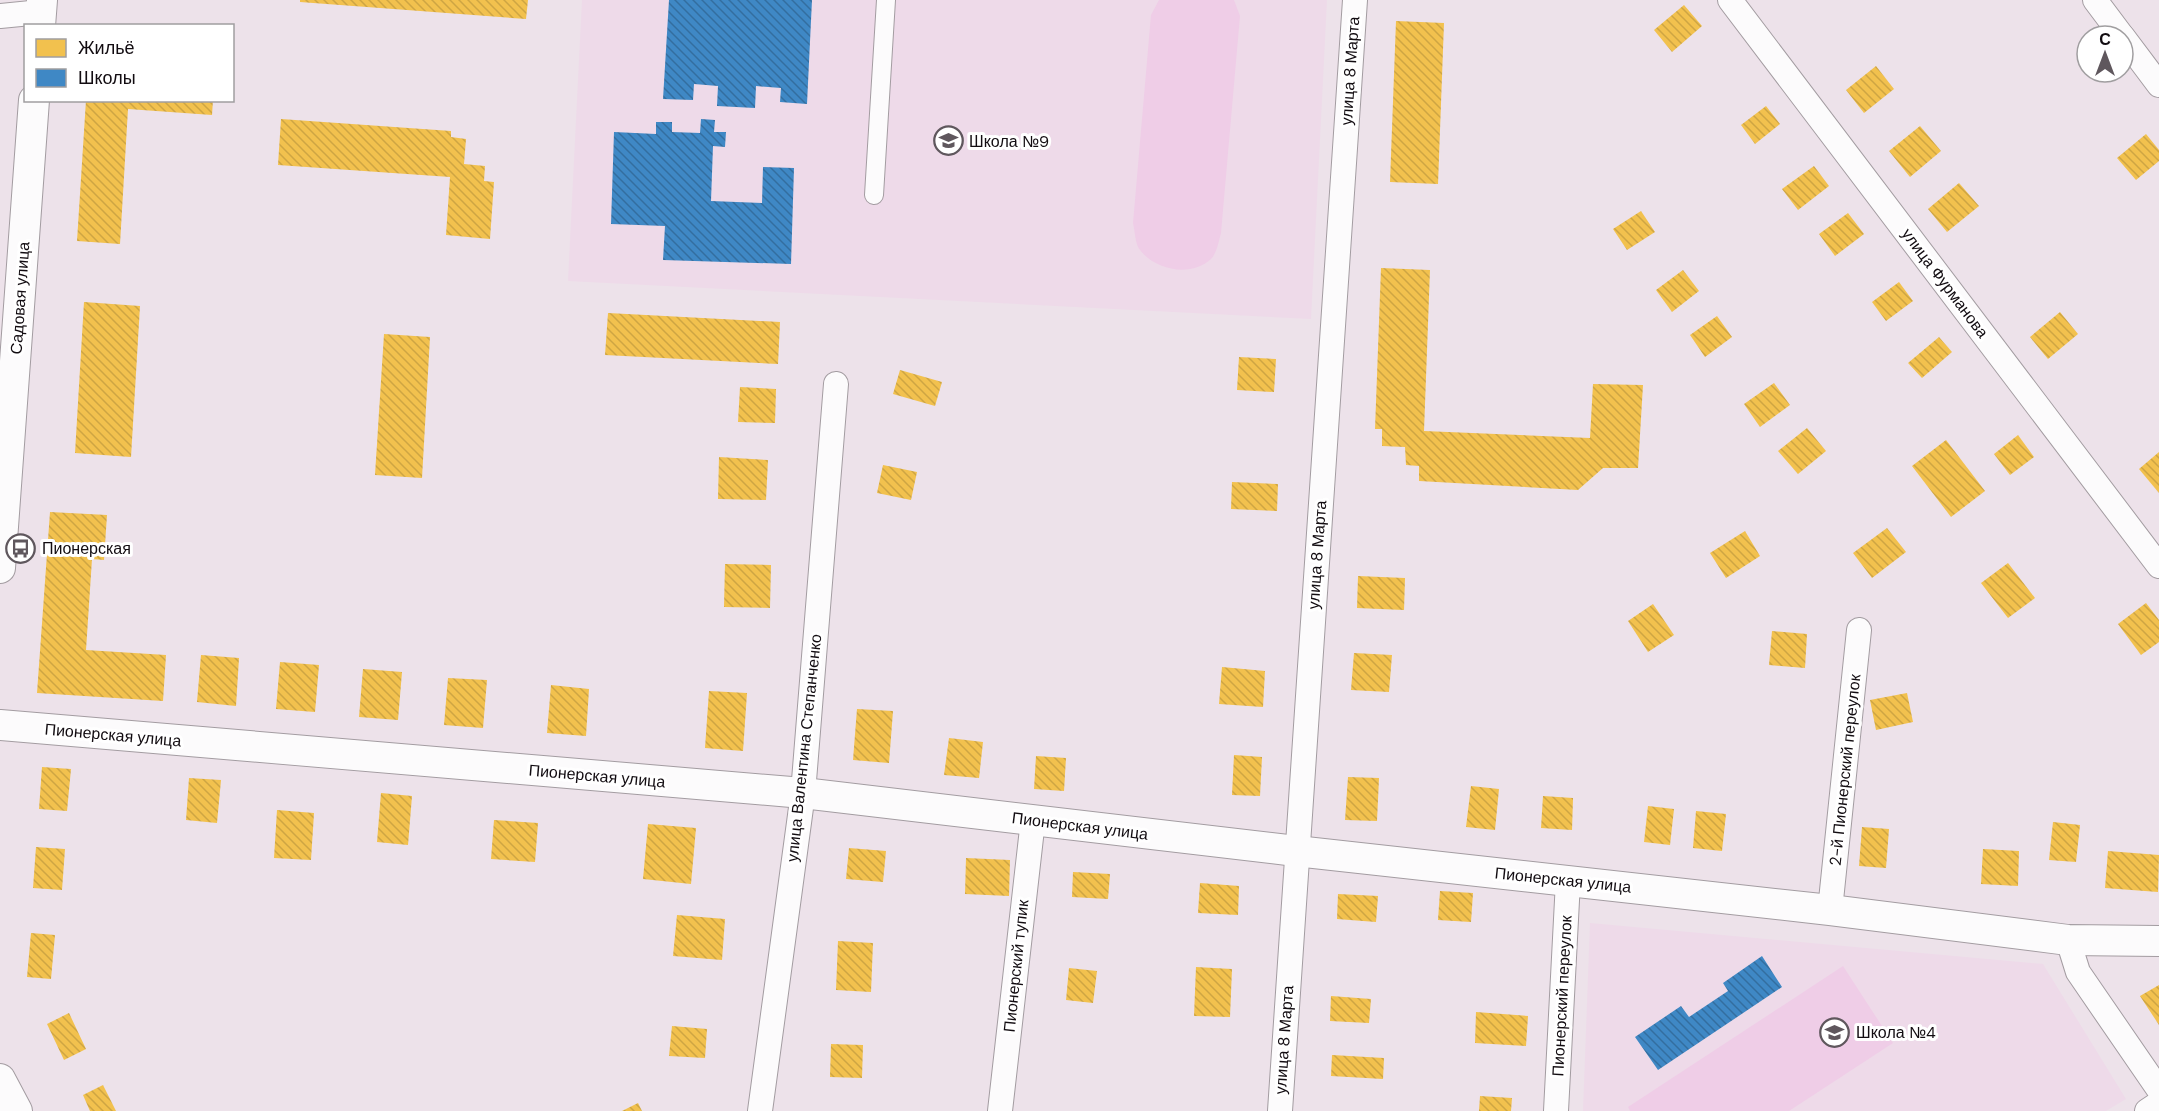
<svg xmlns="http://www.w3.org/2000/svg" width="2159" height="1111" font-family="'DM Sans',sans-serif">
<defs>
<pattern id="homes-back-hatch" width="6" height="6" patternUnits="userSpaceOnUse" patternTransform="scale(1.5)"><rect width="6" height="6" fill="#f2c14e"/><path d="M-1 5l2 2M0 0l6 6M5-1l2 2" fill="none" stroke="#cea543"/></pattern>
<pattern id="schools-back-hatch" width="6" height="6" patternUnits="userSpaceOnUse" patternTransform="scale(1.5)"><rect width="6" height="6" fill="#3f88c5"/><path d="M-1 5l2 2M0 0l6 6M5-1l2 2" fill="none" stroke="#336e9f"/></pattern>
</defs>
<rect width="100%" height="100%" fill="#ede2ea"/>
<g fill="#eedae9">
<path d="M582,0H1327L1311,319L568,281Z"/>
<path d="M1590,923L2043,964L2126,1099L2106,1111H1583Z"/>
</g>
<g fill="#efcde7">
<path d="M1159,0H1234L1240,16L1221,233C1219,240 1217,253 1211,259C1192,277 1156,271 1140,250C1135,244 1135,231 1133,223L1151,15Z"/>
<path d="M1843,966L1893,1043L1789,1111H1630L1628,1107Z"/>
</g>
<g fill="url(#homes-back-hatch)">
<path d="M300,0H528L526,19L300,2Z"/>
<path d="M1684,5L1702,26L1672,52L1654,30Z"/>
<path d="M1396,21L1444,23L1438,184L1390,182Z"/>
<path d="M1876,66L1894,89L1864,113L1846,90Z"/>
<path d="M86,100H213L212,115L128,109L120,244L77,241Z"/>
<path d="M1766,106L1780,124L1755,144L1741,125Z"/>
<path d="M281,119L451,131V137L466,139L464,164L485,166L484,181L494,182L490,239L446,235L450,177L278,165Z"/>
<path d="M1920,126L1941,151L1910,177L1889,151Z"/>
<path d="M2146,134L2159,150V161L2136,180L2117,158Z"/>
<path d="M1814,166L1829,186L1798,210L1782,189Z"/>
<path d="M1959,183L1979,206L1947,232L1928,209Z"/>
<path d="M1641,211L1655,232L1627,250L1613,229Z"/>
<path d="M1848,213L1864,234L1835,256L1819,234Z"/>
<path d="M1381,268L1430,270L1424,431L1590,438L1593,384L1643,385L1638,468H1603L1578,490L1419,481V466L1406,465L1405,447L1382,446V429H1375Z"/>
<path d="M1683,270L1699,291L1672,312L1656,290Z"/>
<path d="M1899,282L1913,301L1886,321L1872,302Z"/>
<path d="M84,302L140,306L131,457L75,453Z"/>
<path d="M2060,312L2078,334L2048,359L2030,337Z"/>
<path d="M608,313L780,322L778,364L605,355Z"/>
<path d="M1717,316L1732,337L1705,357L1690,335Z"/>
<path d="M384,334L430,337L422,478L375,475Z"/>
<path d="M1939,337L1952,352L1922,378L1908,363Z"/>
<path d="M1239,357L1276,359L1274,392L1237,390Z"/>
<path d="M900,370L942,382L935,406L893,394Z"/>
<path d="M1774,383L1790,405L1760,427L1744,404Z"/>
<path d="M740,387L776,389L775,423L738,422Z"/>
<path d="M1807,428L1826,451L1798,474L1778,451Z"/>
<path d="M2018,435L2034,457L2010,475L1994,454Z"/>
<path d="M1946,440L1985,491L1951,517L1912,466Z"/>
<path d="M2159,452V493L2139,469Z"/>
<path d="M719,457L768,460L766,500L718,499Z"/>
<path d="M883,465L917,472L911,500L877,493Z"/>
<path d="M1232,482L1278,484L1277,511L1231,509Z"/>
<path d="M50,512L107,515L104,560L92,559L86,650L166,655L163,701L37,693Z"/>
<path d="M1887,528L1906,552L1872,578L1853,553Z"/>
<path d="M1745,531L1760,556L1726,578L1710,553Z"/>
<path d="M2008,563L2035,598L2008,618L1981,583Z"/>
<path d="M725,564L771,565L770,608L724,607Z"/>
<path d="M1358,576L1405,578L1404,610L1357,608Z"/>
<path d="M2146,603L2159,620V642L2141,655L2118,624Z"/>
<path d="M1653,604L1674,635L1648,652L1628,621Z"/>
<path d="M1772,631L1807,634L1805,668L1769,665Z"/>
<path d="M1354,653L1392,655L1389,692L1351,690Z"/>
<path d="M201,655L239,658L236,706L197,702Z"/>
<path d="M280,662L319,665L315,712L276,709Z"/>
<path d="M1222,667L1265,671L1263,707L1219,704Z"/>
<path d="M363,669L402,672L398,720L359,717Z"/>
<path d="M448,678L487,680L483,728L444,725Z"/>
<path d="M551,685L589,689L586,736L547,733Z"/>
<path d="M709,691L747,693L743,751L705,748Z"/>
<path d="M1907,693L1913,722L1876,730L1870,700Z"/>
<path d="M857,709L893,711L889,763L853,760Z"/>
<path d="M949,738L983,742L979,778L944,775Z"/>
<path d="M1234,755L1262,757L1260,796L1232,795Z"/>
<path d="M1036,756L1066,758L1064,791L1034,789Z"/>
<path d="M42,767L71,769L67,811L39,809Z"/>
<path d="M1348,777L1379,778L1377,821L1345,820Z"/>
<path d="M189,778L221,780L217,823L186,820Z"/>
<path d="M1471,786L1499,789L1495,830L1466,827Z"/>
<path d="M381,793L412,796L408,845L377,842Z"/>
<path d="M1543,796L1573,798L1572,830L1541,828Z"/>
<path d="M1648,806L1674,809L1670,845L1644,842Z"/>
<path d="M277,810L314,813L311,860L274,858Z"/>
<path d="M1696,811L1726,814L1722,851L1693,848Z"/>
<path d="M494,820L538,823L535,862L491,859Z"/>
<path d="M2053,822L2080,825L2076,862L2049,860Z"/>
<path d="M648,824L696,828L691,884L643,879Z"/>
<path d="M1862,827L1889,829L1886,868L1859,866Z"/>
<path d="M36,847L65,849L62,890L33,888Z"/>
<path d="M849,848L886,851L883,882L846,879Z"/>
<path d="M1983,849L2019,851L2018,886L1981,884Z"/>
<path d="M2108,851L2159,855L2158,892L2105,888Z"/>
<path d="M966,858L1010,860L1009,896L965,894Z"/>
<path d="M1073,872L1110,874L1108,899L1072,897Z"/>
<path d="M1200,883L1239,886L1238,915L1198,913Z"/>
<path d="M1440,891L1473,893L1471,922L1438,920Z"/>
<path d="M1338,894L1378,896L1376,922L1337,919Z"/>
<path d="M677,915L725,919L722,960L673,956Z"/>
<path d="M31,933L55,935L51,979L27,977Z"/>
<path d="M838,941L873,943L871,992L836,990Z"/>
<path d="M1196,967L1232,969L1230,1017L1194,1016Z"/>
<path d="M1069,968L1097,971L1093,1003L1066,1000Z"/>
<path d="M2159,985V1025L2140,996Z"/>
<path d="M1331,996L1371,999L1369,1023L1330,1021Z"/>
<path d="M1476,1012L1528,1016L1526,1046L1475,1043Z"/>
<path d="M69,1013L86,1049L64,1060L47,1024Z"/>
<path d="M672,1026L707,1029L705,1058L669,1056Z"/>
<path d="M831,1044L863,1045L862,1078L830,1077Z"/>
<path d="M1332,1055L1384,1058L1383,1079L1331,1076Z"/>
<path d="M103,1085L116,1111H90L83,1095Z"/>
<path d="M1480,1096L1512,1098L1511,1111H1479Z"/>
<path d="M638,1103L642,1111H622Z"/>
</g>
<g fill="url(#schools-back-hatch)">
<path d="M669,0H812L807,104L780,102L781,88L756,86L755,108L717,106L718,86L694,84L693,100L663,99Z"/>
<path d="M701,119L715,120L714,132H726L725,147L713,146L711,201L762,203L763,167L794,168L791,264L663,260L665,226L611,224L614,132L656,134V122H672V132L700,133Z"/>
<path d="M1762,956L1782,987L1658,1070L1635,1037L1681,1006L1689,1017L1728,991L1723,983Z"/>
</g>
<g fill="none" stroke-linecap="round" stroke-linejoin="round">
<defs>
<path id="pedestrian" d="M874,195L886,0"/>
<g id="minor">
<path d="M1730,0L2159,566"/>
<path d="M2095,0L2122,36"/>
<path d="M0,16L41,12"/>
<path d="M2123,37L2159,85"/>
<path d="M1830,910L1859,630"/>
<path d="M2068,940L2078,972L2159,1090"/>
<path d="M760,1111L803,793L836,384"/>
<path d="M1000,1111L1033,820"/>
<path d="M1280,1111L1355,0"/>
<path d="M1556,1111L1568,881"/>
<path d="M2147,1111L2159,1103"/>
</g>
<g id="tertiary">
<path d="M40,26L42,0"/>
<path d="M0,568L34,100"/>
<path d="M0,725L803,793L1296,851L1830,910L2068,940L2159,941"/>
<path d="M0,1079L17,1111"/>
</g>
</defs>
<use href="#pedestrian" stroke="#a39ca1" stroke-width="20"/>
<use href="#minor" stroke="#a39ca1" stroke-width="26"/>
<use href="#tertiary" stroke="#a39ca1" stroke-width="32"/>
<use href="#pedestrian" stroke="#fcfbfc" stroke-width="18"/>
<use href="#minor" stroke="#fcfbfc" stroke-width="24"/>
<use href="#tertiary" stroke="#fcfbfc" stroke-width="30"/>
</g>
<defs>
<symbol id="school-ring" viewBox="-11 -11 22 22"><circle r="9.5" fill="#fff" stroke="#5f575d" stroke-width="1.5"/><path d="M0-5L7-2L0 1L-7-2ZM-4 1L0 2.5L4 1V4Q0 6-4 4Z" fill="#5f575d"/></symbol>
<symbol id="bus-ring" viewBox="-11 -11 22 22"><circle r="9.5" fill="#fff" stroke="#5f575d" stroke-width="1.5"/><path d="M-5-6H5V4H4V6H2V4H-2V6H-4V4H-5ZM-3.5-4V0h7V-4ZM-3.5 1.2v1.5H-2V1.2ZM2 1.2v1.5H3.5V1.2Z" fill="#5f575d"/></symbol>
</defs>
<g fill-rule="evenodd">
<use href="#school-ring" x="932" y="124" width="33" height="33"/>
<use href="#bus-ring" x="4" y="532" width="33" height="33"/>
<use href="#school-ring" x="1818" y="1016" width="33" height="33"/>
</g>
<g text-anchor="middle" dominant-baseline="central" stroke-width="6" stroke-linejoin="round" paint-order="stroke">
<g font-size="16" fill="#120c11" stroke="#fff">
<text transform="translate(1350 71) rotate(-86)">улица 8 Марта</text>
<text transform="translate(1945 283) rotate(53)">улица Фурманова</text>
<text transform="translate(20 298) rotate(-86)">Садовая улица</text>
<text transform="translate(1317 555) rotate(-86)">улица 8 Марта</text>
<text transform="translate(113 735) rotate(5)">Пионерская улица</text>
<text transform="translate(804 748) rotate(-84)">улица Валентина Степанченко</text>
<text transform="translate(1845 770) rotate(-84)">2-й Пионерский переулок</text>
<text transform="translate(597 776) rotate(5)">Пионерская улица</text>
<text transform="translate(1080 826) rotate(7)">Пионерская улица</text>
<text transform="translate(1563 880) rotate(6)">Пионерская улица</text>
<text transform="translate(1016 966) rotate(-84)">Пионерский тупик</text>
<text transform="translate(1562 996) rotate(-87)">Пионерский переулок</text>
<text transform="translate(1284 1040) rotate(-86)">улица 8 Марта</text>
</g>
<g font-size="16" fill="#120c11" stroke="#fff" text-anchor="start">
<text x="969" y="141">Школа №9</text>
<text x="42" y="548">Пионерская</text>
<text x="1856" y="1032">Школа №4</text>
</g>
</g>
<rect x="24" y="24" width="210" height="78" fill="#ffffff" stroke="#a09ea0" stroke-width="1.5"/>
<rect x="36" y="39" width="30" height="18" fill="#f2c14e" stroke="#a09ea0" stroke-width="1.5"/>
<text x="78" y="54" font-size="18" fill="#120c11">Жильё</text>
<rect x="36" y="69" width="30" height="18" fill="#3f88c5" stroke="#a09ea0" stroke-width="1.5"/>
<text x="78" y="84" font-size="18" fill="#120c11">Школы</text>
<g transform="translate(2105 54)"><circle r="28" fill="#ffffff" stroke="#a09ea0" stroke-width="1.5"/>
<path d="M0-4.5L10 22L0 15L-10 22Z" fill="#5f575d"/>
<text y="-9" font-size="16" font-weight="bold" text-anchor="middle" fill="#120c11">С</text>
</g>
</svg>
